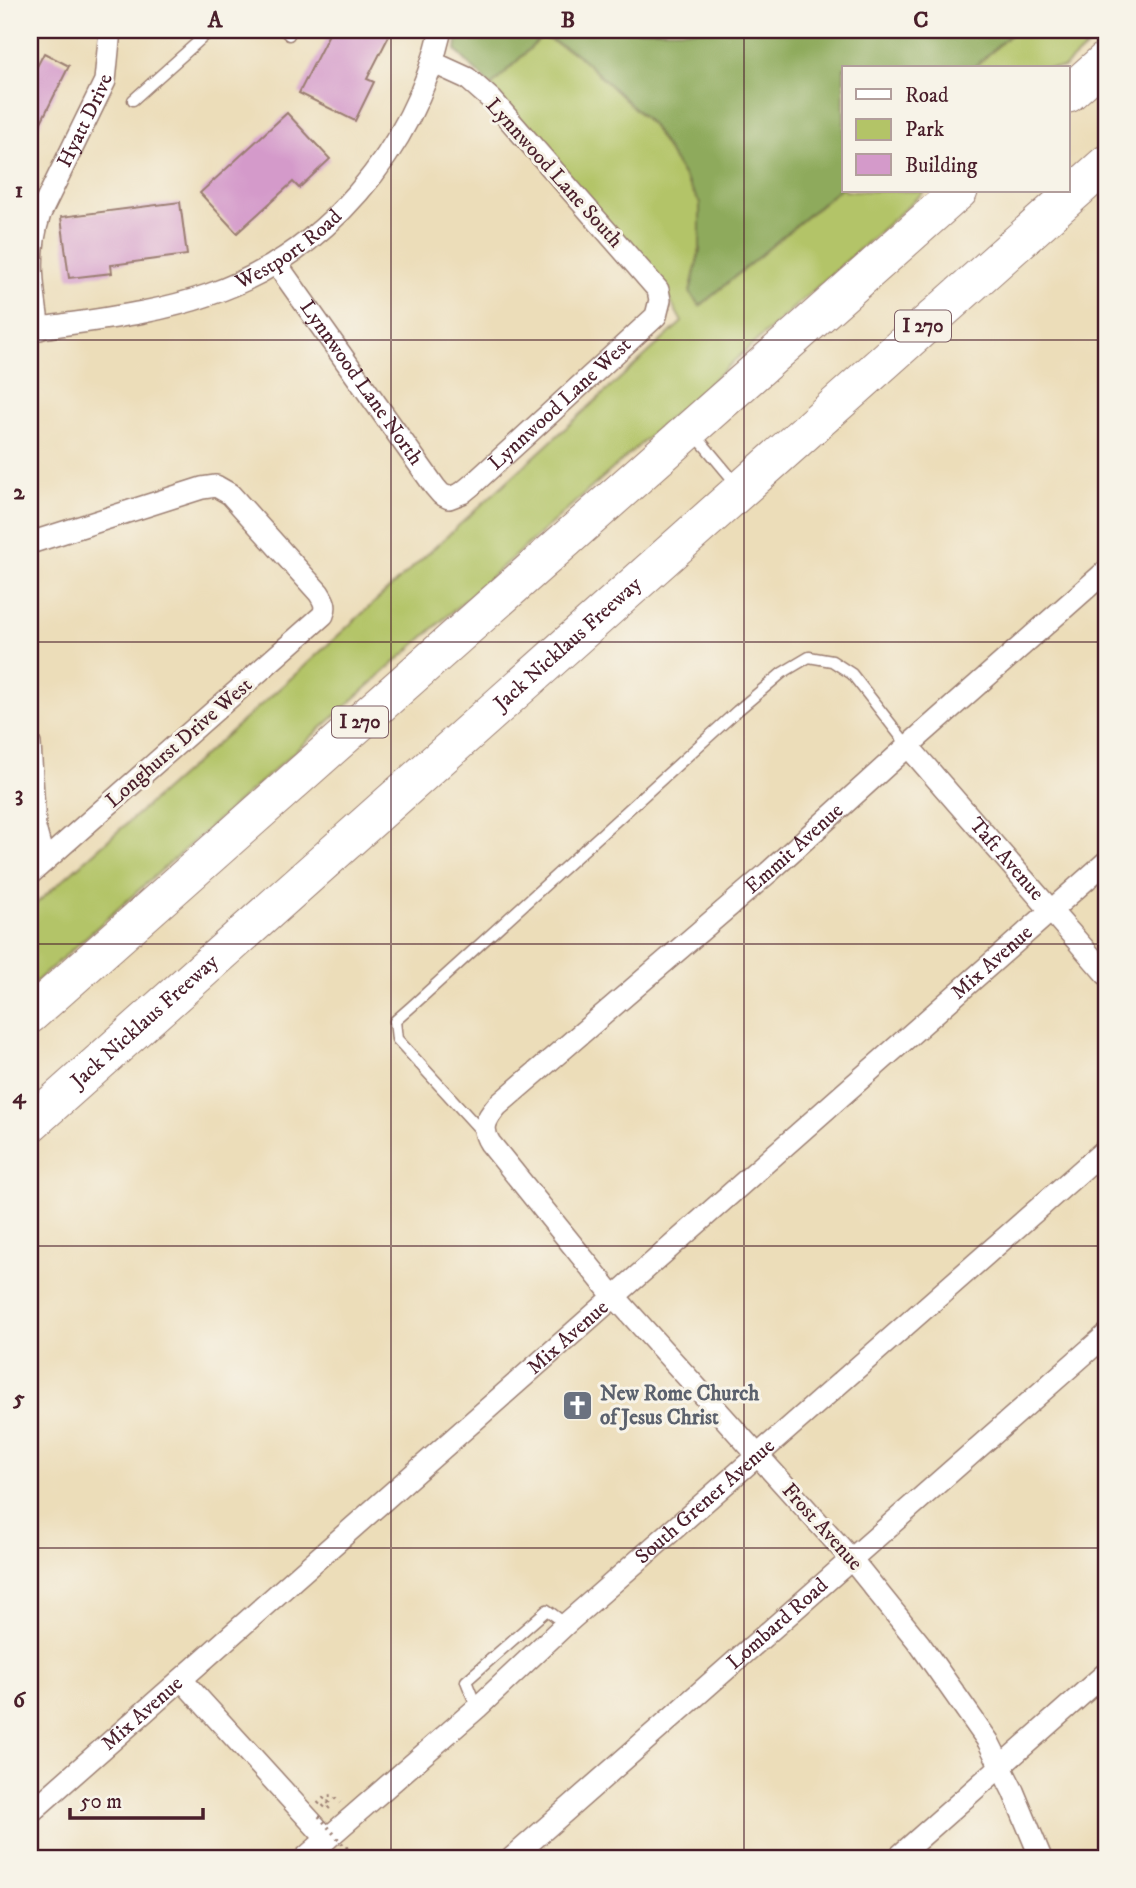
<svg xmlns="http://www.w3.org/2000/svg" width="1136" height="1888" font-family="'IM FELL DW Pica',serif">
<rect width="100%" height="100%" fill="#f7f3e8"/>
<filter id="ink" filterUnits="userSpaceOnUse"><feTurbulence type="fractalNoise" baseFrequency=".0143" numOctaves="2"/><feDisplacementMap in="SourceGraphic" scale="14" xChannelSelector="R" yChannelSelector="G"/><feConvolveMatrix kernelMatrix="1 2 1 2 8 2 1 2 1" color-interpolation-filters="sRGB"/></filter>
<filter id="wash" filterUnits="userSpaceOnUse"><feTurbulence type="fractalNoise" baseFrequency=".00686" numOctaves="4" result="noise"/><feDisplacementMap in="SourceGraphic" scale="28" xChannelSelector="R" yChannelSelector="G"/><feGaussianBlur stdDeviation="1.57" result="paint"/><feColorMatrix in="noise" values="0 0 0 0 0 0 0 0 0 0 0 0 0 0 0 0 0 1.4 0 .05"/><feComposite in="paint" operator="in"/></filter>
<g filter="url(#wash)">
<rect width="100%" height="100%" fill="#ecddb9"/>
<g fill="#b3c467" stroke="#7e7249" stroke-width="2">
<path d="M1015,30H1106L1063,68H974Z"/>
<path d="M542,36L577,54L652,125L700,203V249L690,293L700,306L844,185V191H925L30,987V909L298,672L682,322L666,293L491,86Z"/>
</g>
<path fill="#8eaa5c" stroke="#6c6444" stroke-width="2" d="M458,30H1015L973,68H844V185L700,306L690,293L700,249V203L652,125L577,54L543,36L491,86L456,51Z"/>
<g id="blocks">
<g fill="#d49aca">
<path d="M331,30H392L367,79L374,82L355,121L299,93Z"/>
<path d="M44,53L69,66L30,144V80Z"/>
<path d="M287,113L330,159L299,188L293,182L237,233L200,193Z"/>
<path d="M180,202L187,255L111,265L112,273L69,278L61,217Z"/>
</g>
</g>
</g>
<g filter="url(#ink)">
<use href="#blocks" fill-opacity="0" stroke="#9b7e72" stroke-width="2"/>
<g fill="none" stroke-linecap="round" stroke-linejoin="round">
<defs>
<g id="lane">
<path d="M284,30L289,35"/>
<path d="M133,100L211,30"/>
<path d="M693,432L739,487"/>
<path d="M484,1134L397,1039L395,1021L411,1007L737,711L782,673L809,657L832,661L852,674L908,746"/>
<path d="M477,1708L466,1681L547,1610L566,1624"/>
</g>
<g id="street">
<path id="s1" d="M276,263L435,487L441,494L449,498L462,493L473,484L656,316L660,300L658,290L492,100L467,78L432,62"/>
<path id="s2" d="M39,329C33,289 27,253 40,214L105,81L110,30"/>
<path id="s3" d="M30,330C89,320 151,315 208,295C326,255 413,150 441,30"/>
<path d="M30,543L202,488L216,486L230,494L319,593C324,601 327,606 323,615L30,874"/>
<path d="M30,744L35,828L44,861"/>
<path id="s4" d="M908,746L1106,974"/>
<path d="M182,1680L327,1839"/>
<path id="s5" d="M30,1813L1106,862"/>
<path id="s6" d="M305,1858L477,1708L566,1624L1106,1149"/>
<path id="s7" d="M512,1858L1106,1335"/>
<path d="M897,1858L1106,1673"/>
<path id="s8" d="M1041,1858L1013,1791L988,1741L919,1643L852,1560L607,1288L490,1143C480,1128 487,1118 497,1106L769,872L908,746L1106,571"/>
</g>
<g id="highway">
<path d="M1068,94L1106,60"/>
<path d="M30,1015L959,191"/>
<path id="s9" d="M30,1124L1106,164"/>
</g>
</defs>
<use href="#lane" stroke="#9b7e72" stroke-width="13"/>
<use href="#street" stroke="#9b7e72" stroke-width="24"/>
<use href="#highway" stroke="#9b7e72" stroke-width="39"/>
<g stroke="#9b7e72" stroke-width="3.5" stroke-dasharray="2 5" stroke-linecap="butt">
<path d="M318,1804L326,1796H333L340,1803"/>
<path d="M323,1807L328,1802L331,1806L325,1811"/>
<path d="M346,1847L352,1854L347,1858"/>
</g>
<use href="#lane" stroke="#fff" stroke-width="10"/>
<use href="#street" stroke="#fff" stroke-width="21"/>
<use href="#highway" stroke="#fff" stroke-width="37"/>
<path stroke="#9b7e72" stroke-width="3.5" stroke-dasharray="2 5" stroke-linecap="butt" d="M319,1816L344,1846"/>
</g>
</g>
<path fill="none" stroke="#4a1f2b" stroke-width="2" stroke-opacity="0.55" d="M391,30V1858M744,30V1858M30,340H1106M30,642H1106M30,944H1106M30,1246H1106M30,1548H1106"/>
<defs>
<symbol id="church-square" viewBox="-11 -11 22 22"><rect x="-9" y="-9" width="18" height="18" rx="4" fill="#6b7280" stroke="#f7f3e8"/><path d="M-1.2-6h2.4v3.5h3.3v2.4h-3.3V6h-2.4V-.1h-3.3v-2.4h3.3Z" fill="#fff"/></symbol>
</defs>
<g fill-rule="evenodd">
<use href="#church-square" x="560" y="1388" width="35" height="35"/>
</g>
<g text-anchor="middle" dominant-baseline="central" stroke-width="6" stroke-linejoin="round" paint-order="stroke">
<g fill="#f7f3e8" stroke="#7e5f64" stroke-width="2">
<rect x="895" y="310.5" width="56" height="31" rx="5"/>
<rect x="332" y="706.5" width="56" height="31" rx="5"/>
</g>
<g font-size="19" font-weight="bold" fill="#4a1f2b">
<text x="923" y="326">I 270</text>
<text x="360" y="722">I 270</text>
</g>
<g font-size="21" fill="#4a1f2b" stroke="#f7f3e8">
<text stroke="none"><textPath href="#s2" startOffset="220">Hyatt Drive</textPath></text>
<text transform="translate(554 173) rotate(48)">Lynnwood Lane South</text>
<text stroke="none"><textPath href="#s3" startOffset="275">Westport Road</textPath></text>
<text stroke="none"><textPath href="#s1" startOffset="147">Lynnwood Lane North</textPath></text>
<text stroke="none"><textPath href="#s1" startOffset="439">Lynnwood Lane West</textPath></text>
<text stroke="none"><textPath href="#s9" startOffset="721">Jack Nicklaus Freeway</textPath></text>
<text transform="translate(179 743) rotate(-41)">Longhurst Drive West</text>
<text stroke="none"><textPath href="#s8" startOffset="1342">Emmit Avenue</textPath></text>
<text stroke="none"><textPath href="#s4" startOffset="150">Taft Avenue</textPath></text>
<text stroke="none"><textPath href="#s5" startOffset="1284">Mix Avenue</textPath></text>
<text stroke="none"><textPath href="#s9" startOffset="154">Jack Nicklaus Freeway</textPath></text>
<text stroke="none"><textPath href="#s5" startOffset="718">Mix Avenue</textPath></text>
<text stroke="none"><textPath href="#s6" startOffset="536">South Grener Avenue</textPath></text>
<text transform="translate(822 1527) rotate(48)">Frost Avenue</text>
<text stroke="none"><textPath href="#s7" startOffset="354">Lombard Road</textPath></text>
<text stroke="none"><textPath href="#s5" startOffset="150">Mix Avenue</textPath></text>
</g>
<g font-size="21" font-weight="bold" fill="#5b616d" stroke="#f7f3e8" text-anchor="start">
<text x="600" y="1394">New Rome Church<tspan x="600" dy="24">of Jesus Christ</tspan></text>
</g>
</g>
<rect width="1136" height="1888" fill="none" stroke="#f7f3e8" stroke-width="77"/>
<rect x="842" y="66" width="228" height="126" fill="#f7f3e8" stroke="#b29e9c" stroke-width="2"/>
<rect x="856" y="89" width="35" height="10" fill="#ffffff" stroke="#b29e9c" stroke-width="2"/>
<text x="905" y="102" font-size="21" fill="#4a1f2b">Road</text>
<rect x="856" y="119" width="35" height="21" fill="#b3c467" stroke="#b29e9c" stroke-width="2"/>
<text x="905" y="136" font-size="21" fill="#4a1f2b">Park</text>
<rect x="856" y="154" width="35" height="21" fill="#d49aca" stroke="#b29e9c" stroke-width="2"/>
<text x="905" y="172" font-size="21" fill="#4a1f2b">Building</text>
<path d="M70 1808v10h133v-10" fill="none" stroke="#4a1f2b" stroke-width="3.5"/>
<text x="80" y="1808" font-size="21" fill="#4a1f2b" stroke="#f7f3e8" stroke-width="5" paint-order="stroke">50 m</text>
<rect x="38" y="38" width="1060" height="1812" fill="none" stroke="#4a1f2b" stroke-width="2.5"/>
<g font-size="23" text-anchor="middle" font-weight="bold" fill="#4a1f2b">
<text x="215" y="27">A</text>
<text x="568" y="27">B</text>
<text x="921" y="27">C</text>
<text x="19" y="197">1</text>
<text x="19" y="499">2</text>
<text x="19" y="801">3</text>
<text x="19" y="1103">4</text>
<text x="19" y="1405">5</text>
<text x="19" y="1707">6</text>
</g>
</svg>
